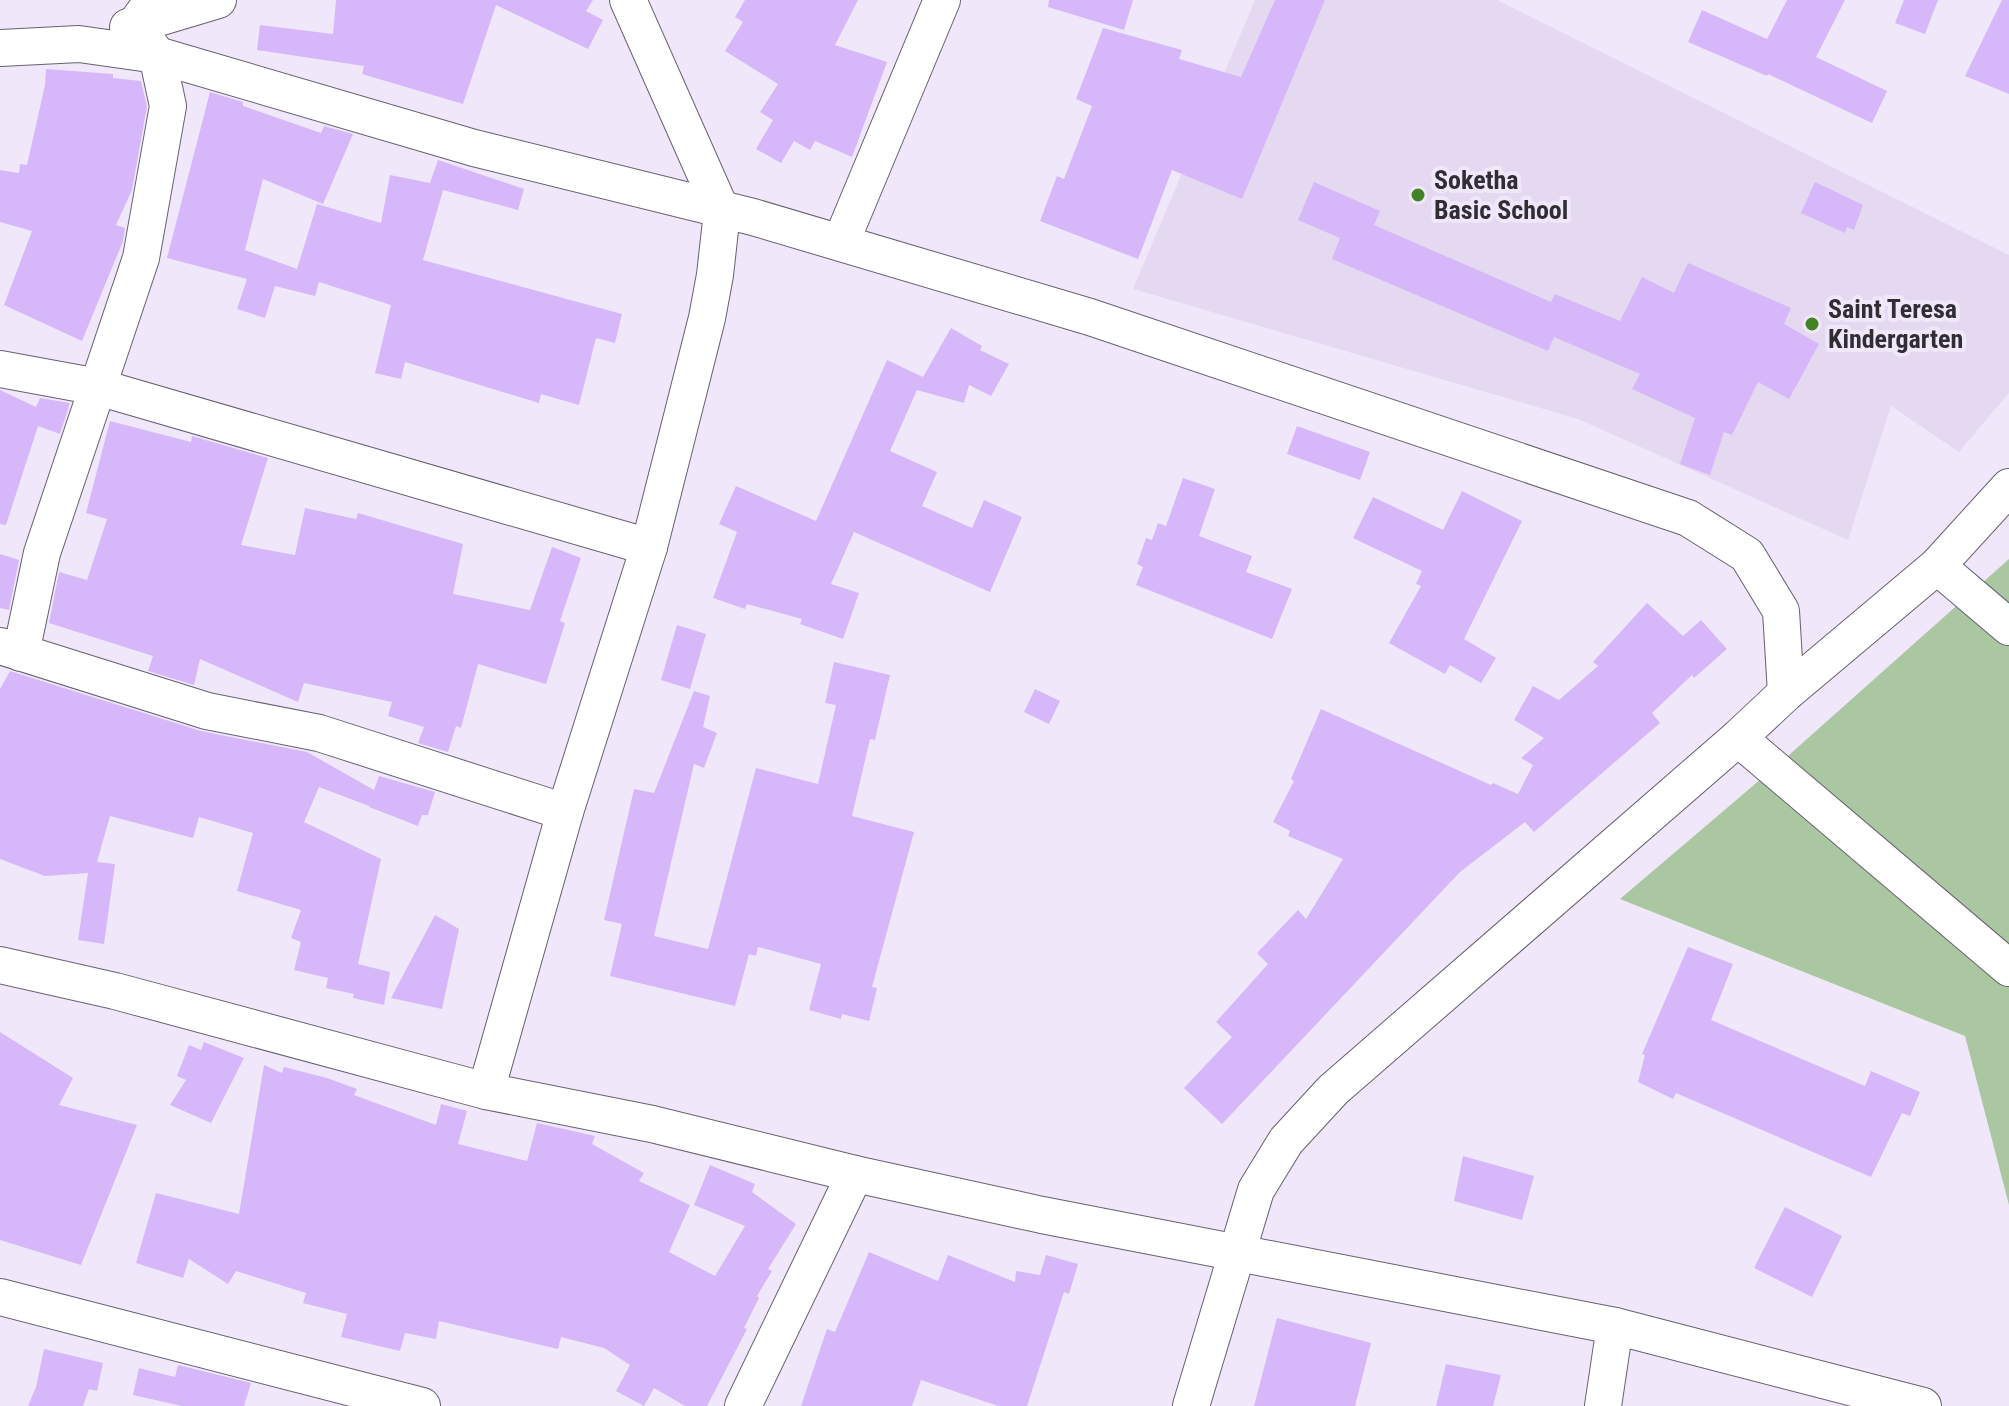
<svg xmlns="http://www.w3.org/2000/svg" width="2009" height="1406" font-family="'Roboto Condensed',sans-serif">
<rect width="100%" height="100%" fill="#f0e8fa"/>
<path fill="#e4d9f1" d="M1255,0H1497L2009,255V393L1959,452L1891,406L1848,540L1578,419L1133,289Z"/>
<path fill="#abc7a2" d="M2009,559V1205L1965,1036L1620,899L1789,755Z"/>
<g fill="#d6b7f9">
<path d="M336,0H593L586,11L603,20L588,49L496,5L463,104L362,74L364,66L257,50L260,25L333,34Z"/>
<path d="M745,0H858L835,45L887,62L852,157L815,141L810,150L794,141L781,163L756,149L773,120L760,112L778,84L725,51L743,22L735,17Z"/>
<path d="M1049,0H1133L1124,30L1048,7Z"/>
<path d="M1275,0H1325L1242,199L1172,170L1138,259L1040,221L1057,176L1064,179L1092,106L1076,99L1103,28L1182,50L1179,59L1241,77Z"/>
<path d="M1787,0H1845L1816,57L1887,91L1872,123L1768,74L1767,76L1688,42L1702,10L1767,39Z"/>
<path d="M1904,0H1938L1925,34L1895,23Z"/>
<path d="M2002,0H2009V94L1965,76Z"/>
<path d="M46,69L113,74V78L141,81L147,106L132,190L116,225L125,228L123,241L82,341L4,305L32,231L0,222V170L19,173L20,164L27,165L45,85Z"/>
<path d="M210,92L243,102V106L321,133L324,126L353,134L323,204L263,179L245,250L297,269L317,204L381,223L390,175L430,183L438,160L524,189L518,210L443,190L423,260L622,314L615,343L596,338L579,405L541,394L539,403L405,362L401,379L375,373L391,305L319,282L315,296L275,286L265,318L237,309L247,279L167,258Z"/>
<path d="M1314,182L1380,211L1374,225L1551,302L1555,294L1620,321L1642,277L1674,293L1688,263L1791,308L1784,324L1819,344L1789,399L1758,382L1732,435L1724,432L1710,475L1680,464L1695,418L1632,389L1640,374L1554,337L1548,351L1332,259L1340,238L1298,220Z"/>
<path d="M1815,182L1863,205L1854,230L1847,227L1845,233L1801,213Z"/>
<path d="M951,328L982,346L980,350L1009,364L991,396L969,385L964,403L917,390L890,451L937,472L922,506L972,528L984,500L1022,517L990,592L854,532L831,584L859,593L843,639L800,624L802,619L747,604L745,609L713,598L737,532L719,524L736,486L816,521L887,360L923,377Z"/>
<path d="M0,390L36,407L40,398L70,403L60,434L38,426L6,525L0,524Z"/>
<path d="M110,421L191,442L192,436L268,458L241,545L295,555L305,508L356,519L358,513L463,544L453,594L530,610L552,547L581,558L560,621L565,623L546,684L478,664L461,728L456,726L448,752L418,743L424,727L388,716L392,702L304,683L298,702L200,659L194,685L148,671L153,656L49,623L59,572L87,580L107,519L86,513Z"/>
<path d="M1297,426L1370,452L1360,480L1287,454Z"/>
<path d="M1183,478L1215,489L1199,536L1252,556L1246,572L1292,589L1272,639L1136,585L1143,567L1137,564L1146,538L1152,540L1158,523L1166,526Z"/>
<path d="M1462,491L1522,521L1464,639L1496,658L1481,683L1450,665L1445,674L1389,643L1421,586L1416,584L1422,571L1353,538L1373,497L1443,530Z"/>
<path d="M0,554L19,560L9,610L0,608Z"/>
<path d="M1647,603L1683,636L1701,620L1727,649L1694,678L1692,675L1652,713L1660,723L1534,832L1525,822L1460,872L1222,1124L1184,1088L1232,1037L1216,1022L1268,964L1257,953L1298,910L1306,919L1343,859L1288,836L1290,831L1273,822L1294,781L1291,779L1321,709L1491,785L1493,783L1518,794L1533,765L1521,758L1544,738L1514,720L1533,686L1559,700L1598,666L1593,662Z"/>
<path d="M677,625L706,634L690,689L661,680Z"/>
<path d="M834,662L890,675L875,740L870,739L852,816L914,832L872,987L877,988L869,1021L842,1014L841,1019L809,1010L821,964L758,947L756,956L749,954L735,1006L610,976L622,924L604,920L634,789L654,793L694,691L710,696L703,727L717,733L704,768L694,764L654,936L708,949L756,768L818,784L836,705L825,703Z"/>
<path d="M10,671L201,731L307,752L374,790L379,776L435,792L428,815H422L418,826L369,807L371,802L369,806L319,787L304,822L381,859L358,964L390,972L384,1005L353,998L354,994L326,988L328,978L294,970L301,942L291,938L301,910L237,891L253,833L199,817L193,838L110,816L97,862L115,864L104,944L78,940L88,873L45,876L0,859V689Z"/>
<path d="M1035,689L1060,701L1049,724L1024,712Z"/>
<path d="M435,915L459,929L442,1009L391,998Z"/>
<path d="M1688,947L1733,964L1711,1020L1865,1086L1871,1071L1920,1092L1910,1116L1902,1113L1871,1177L1676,1093L1673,1099L1638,1082L1645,1055L1642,1054Z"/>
<path d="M0,1032L73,1078L59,1105L137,1125L81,1265L0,1240Z"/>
<path d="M204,1042L244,1058L211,1123L170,1105L186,1080L177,1076L189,1045L201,1050Z"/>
<path d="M264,1065L282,1073L284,1067L327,1078L357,1089L354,1095L436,1125L441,1104L467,1111L458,1144L527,1161L537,1123L595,1136L592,1144L644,1173L639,1181L690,1205L669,1252L715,1276L745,1226L694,1205L710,1165L755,1184L752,1192L796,1224L768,1269L772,1271L757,1296L759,1298L744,1328L747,1329L707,1406H685L654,1388L644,1406L616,1391L630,1365L604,1348L561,1337L558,1349L439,1321L436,1339L405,1333L400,1351L341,1337L347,1314L303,1303L306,1293L236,1271L228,1284L189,1259L183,1278L136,1263L156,1193L239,1214Z"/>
<path d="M1463,1156L1534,1176L1522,1220L1454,1201Z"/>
<path d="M1785,1207L1842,1236L1812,1297L1754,1268Z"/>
<path d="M869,1252L938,1281L948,1255L1015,1282L1016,1271L1040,1275L1046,1255L1078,1264L1069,1294L1064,1292L1027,1406H998L921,1380L912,1406H801L827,1329L835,1332Z"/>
<path d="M1277,1318L1371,1343L1355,1406H1254Z"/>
<path d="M44,1349L103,1363L97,1391L89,1389L83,1406H28L36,1387Z"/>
<path d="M1446,1364L1501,1375L1493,1406H1436Z"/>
<path d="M178,1365L251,1383L244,1406H182L133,1395L139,1368L175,1377Z"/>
</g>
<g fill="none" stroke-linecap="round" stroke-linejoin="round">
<defs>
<g id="minor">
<path d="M128,27L218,0"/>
<path d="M0,48L79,44L157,55L474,148L753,217L1090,317L1688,518L1747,555L1781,611L1786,693"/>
<path d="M841,242L942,0"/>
<path d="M0,369L98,387L649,547"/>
<path d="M1937,566L2009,627"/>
<path d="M0,646L207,711L319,733L565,812"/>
<path d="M21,653L42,553L141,258L168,106L157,55L135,25L153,0"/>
<path d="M1738,738L2009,968"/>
<path d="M0,965L115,991L486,1091L652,1124L855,1174L1042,1215L1615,1326L1923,1406"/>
<path d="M486,1091L565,812L649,547L707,318L715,275L722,212L628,0"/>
<path d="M0,1297L422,1406"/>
<path d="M743,1406L855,1174"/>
<path d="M1191,1406L1256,1190L1286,1141L1333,1090L1738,738L1786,693L1937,566L2009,487"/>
<path d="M1603,1406L1615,1326"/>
</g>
</defs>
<use href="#minor" stroke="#67606f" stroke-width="38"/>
<use href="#minor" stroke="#fff" stroke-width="36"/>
</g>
<g fill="#428325" stroke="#f0e8fa" stroke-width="3">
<circle cx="1418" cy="195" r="8"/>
<circle cx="1812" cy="324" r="8"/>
</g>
<g text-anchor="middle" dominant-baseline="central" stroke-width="8" stroke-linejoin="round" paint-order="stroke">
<g font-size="26" font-weight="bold" fill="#302d34" stroke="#f0e8fa" text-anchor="start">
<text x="1434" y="180">Soketha<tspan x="1434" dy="30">Basic School</tspan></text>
<text x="1828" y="309">Saint Teresa<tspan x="1828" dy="30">Kindergarten</tspan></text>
</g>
</g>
</svg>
